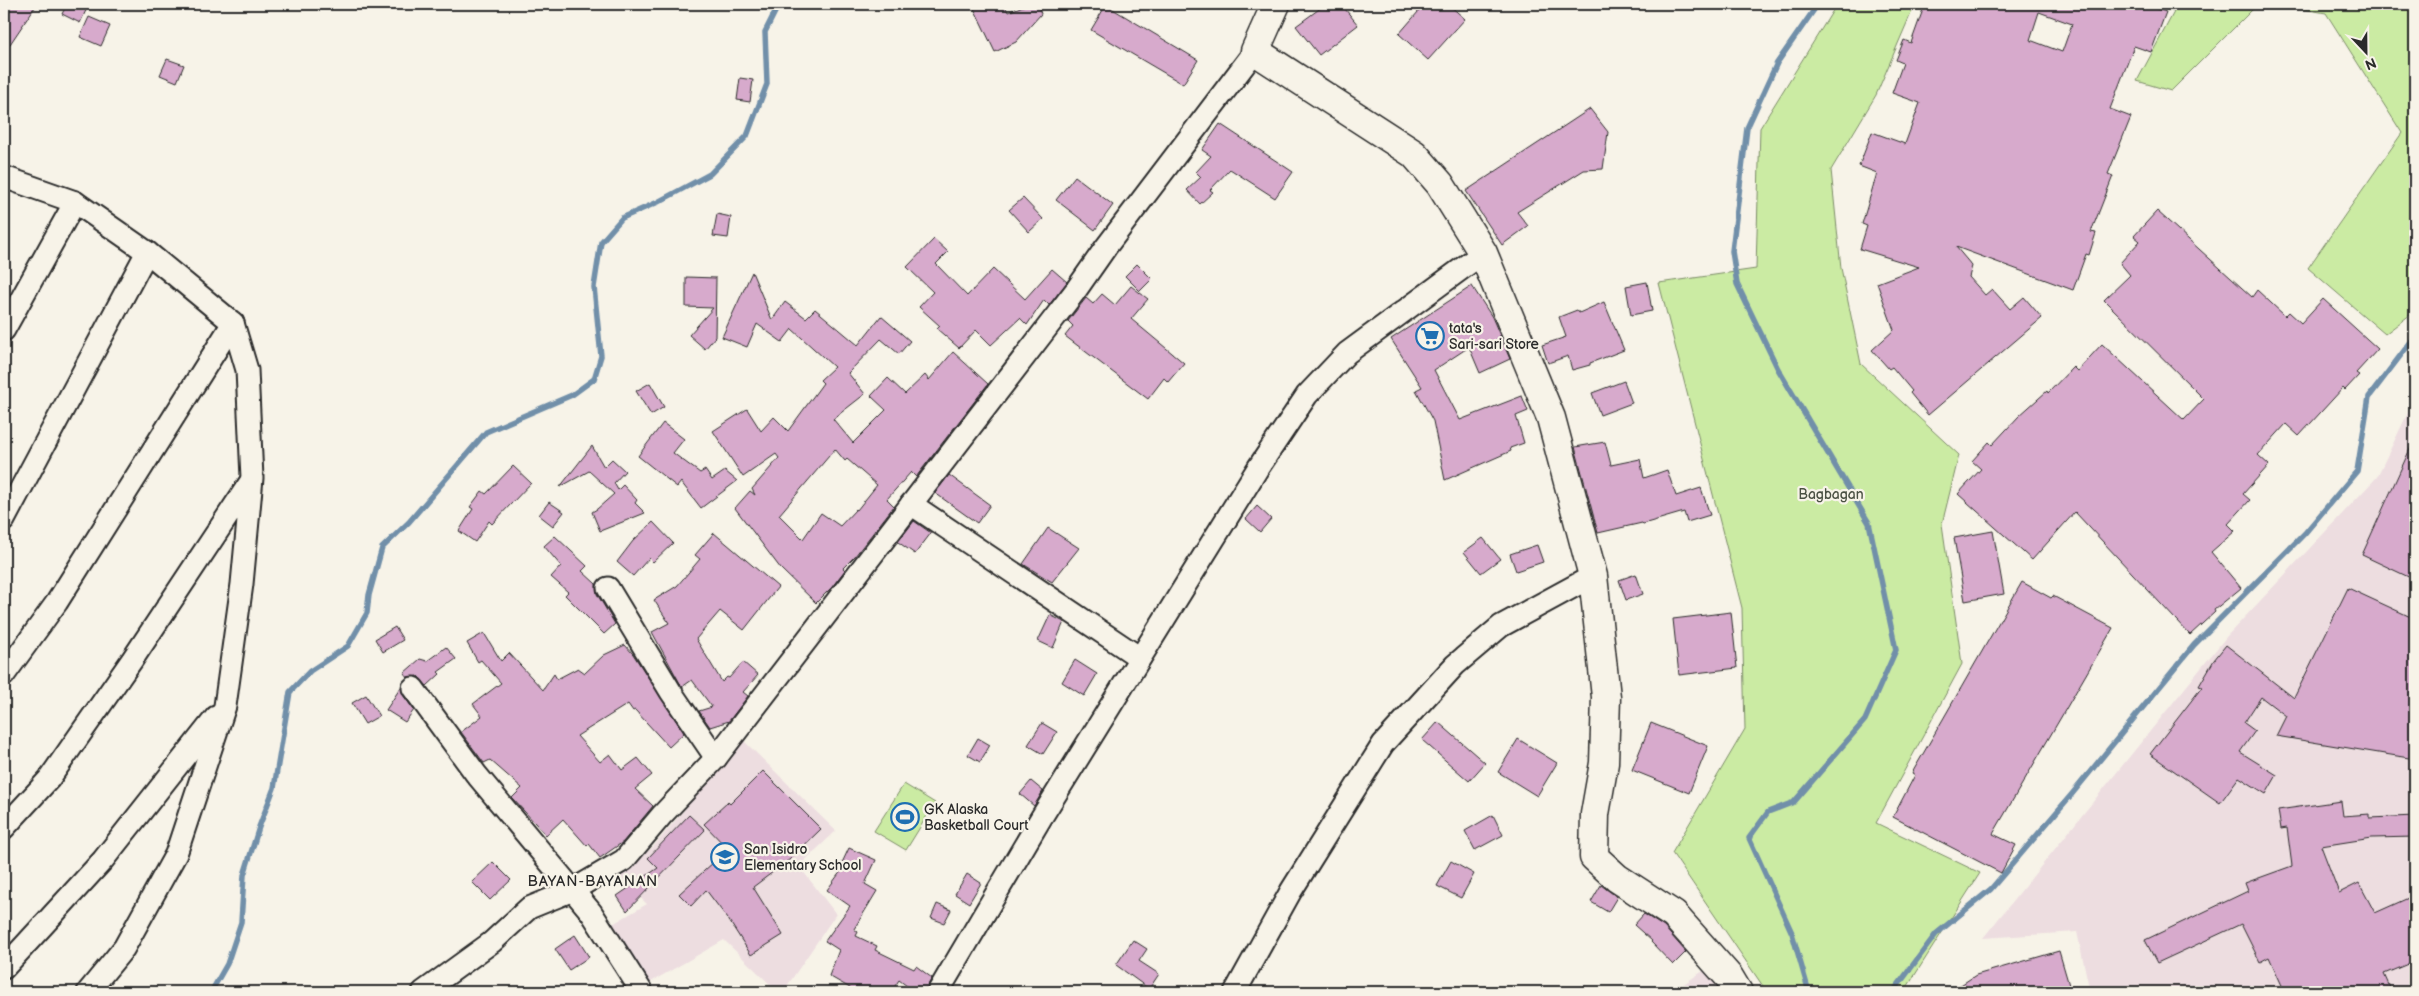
<svg xmlns="http://www.w3.org/2000/svg" width="2419" height="996" font-family="'Balsamiq Sans',sans-serif">
<rect width="100%" height="100%" fill="#f7f3e8"/>
<filter id="ink" filterUnits="userSpaceOnUse"><feTurbulence type="fractalNoise" baseFrequency=".02" numOctaves="2"/><feDisplacementMap in="SourceGraphic" scale="10" xChannelSelector="R" yChannelSelector="G"/><feConvolveMatrix kernelMatrix="1 2 1 2 8 2 1 2 1" color-interpolation-filters="sRGB"/></filter>
<g filter="url(#ink)">
<g fill="#eddde0">
<path d="M2415,398V992H2090L2077,932L1983,938L2227,636L2377,477Z"/>
<path d="M743,740L836,831L799,866L836,914L783,992H778L724,940L649,983L611,925L647,904L617,876L653,847Z"/>
<path d="M1709,967L1721,992H1672Z"/>
</g>
<g fill="#cbeba3" stroke="#7b8b67">
<path d="M1837,4H1915L1876,95L1831,170L1841,268L1861,364L1959,455L1942,524L1962,664L1876,823L1980,873L1904,992H1767L1672,853L1745,729L1742,608L1659,283L1756,269L1760,128Z"/>
<path d="M2152,4H2258L2171,91L2137,81L2174,12Z"/>
<path d="M2275,4H2415V311L2385,334L2308,268L2402,133L2326,13Z"/>
<path d="M904,784L935,803L906,850L874,831Z"/>
</g>
<g fill="none" stroke-linecap="round" stroke-linejoin="round">
<g stroke="#718fa9" stroke-width="5.5">
<path d="M211,992L227,964L241,922L244,875L259,827L274,788L290,692L310,671L348,646L367,613L369,595L382,548L409,522L486,432L572,395L594,379L601,356L594,287L601,242L622,218L658,202L710,174L747,136L767,84L765,32L779,4"/>
<path d="M897,992L898,991"/>
<path d="M1809,992L1792,933L1749,838L1768,812L1794,802L1865,720L1896,650L1869,523L1778,369L1737,284L1732,251L1747,128L1777,63L1818,4"/>
<path d="M1893,992L1936,934L1991,889L2072,794L2194,645L2305,533L2357,471L2369,397L2410,343L2415,340"/>
</g>
</g>
<g fill="#d7aacc" stroke="#2b2b2b" fill-rule="evenodd">
<path d="M4,4H37L4,53Z"/>
<path d="M67,4H89L80,23L62,14Z"/>
<path d="M972,4H1004L1008,12L1028,4H1038L1041,14L1016,42L995,52Z"/>
<path d="M1326,4H1341L1358,25L1319,55L1296,26Z"/>
<path d="M1425,4H1448L1465,19L1428,60L1399,34Z"/>
<path d="M1925,4H2142L2166,12L2151,52L2134,46L2110,109L2131,117L2108,174L2113,176L2091,232L2096,233L2089,255L2086,254L2073,290L1956,247L1972,266L1969,277L1985,295L1992,289L2010,309L2024,297L2042,318L1928,415L1910,393L1912,391L1892,367L1889,369L1872,350L1894,330L1877,283L1919,267L1860,249L1867,226L1862,224L1877,173L1859,166L1872,132L1905,144L1920,103L1892,93L1903,63L1896,60L1904,40L1911,43ZM2039,12L2072,24L2062,52L2030,40Z"/>
<path d="M1106,5L1198,60L1183,84L1091,30Z"/>
<path d="M89,17L110,26L101,46L80,37Z"/>
<path d="M167,59L184,65L177,82L160,75Z"/>
<path d="M740,78L753,80L750,102L737,100Z"/>
<path d="M1590,109L1608,132L1603,169L1584,170L1517,212L1528,226L1502,245L1466,191Z"/>
<path d="M1220,124L1293,172L1275,198L1230,169L1210,190L1213,192L1200,204L1187,190L1201,177L1196,172L1211,156L1202,150Z"/>
<path d="M1075,176L1113,205L1095,230L1056,200Z"/>
<path d="M1023,198L1043,219L1029,232L1009,210Z"/>
<path d="M2157,211L2252,297L2257,290L2285,316L2289,312L2301,323L2323,299L2378,349L2356,373L2359,375L2345,390L2343,388L2299,436L2286,424L2258,455L2269,465L2243,494L2250,500L2228,524L2235,531L2211,552L2241,588L2214,610L2215,612L2190,635L2075,512L2032,560L1958,494L1981,469L1972,461L1989,442L1992,445L2019,416L2047,391L2048,393L2073,367L2077,371L2102,344L2184,420L2204,399L2104,300L2130,275L2120,263L2140,241L2134,236Z"/>
<path d="M717,214L731,217L728,238L713,236Z"/>
<path d="M934,239L948,252L936,264L967,296L993,269L1025,299L1052,269L1067,282L1049,305L1044,300L1027,325L1020,318L991,345L976,330L959,348L937,329L940,326L919,307L933,292L907,267Z"/>
<path d="M1137,264L1152,279L1140,291L1125,276Z"/>
<path d="M752,272L772,320L785,302L806,318L815,309L858,345L881,316L910,341L899,354L881,339L848,373L865,394L833,419L853,443L886,410L871,396L888,378L905,394L925,375L929,380L953,352L988,384L916,477L911,472L887,499L894,506L855,556L843,568L845,570L832,587L816,603L781,569L735,508L750,491L755,495L752,489L779,458L776,454L743,477L713,431L747,409L761,431L774,417L788,431L823,383L820,380L834,367L792,329L782,342L757,324L747,347L722,337ZM835,449L845,461L847,459L877,485L857,510L856,509L840,526L821,513L803,539L779,515Z"/>
<path d="M686,277L716,278L715,337L705,349L689,335L713,308L686,307Z"/>
<path d="M1647,282L1652,311L1631,315L1626,286Z"/>
<path d="M1131,286L1148,299L1131,319L1184,363L1168,382L1164,378L1148,399L1065,336L1073,326L1068,321L1086,298L1093,304L1102,294L1115,305Z"/>
<path d="M1472,286L1492,317L1510,359L1480,373L1469,347L1434,370L1460,420L1522,396L1528,411L1516,416L1524,443L1510,448L1511,451L1445,480L1433,421L1416,390L1422,387L1391,339Z"/>
<path d="M1604,302L1624,350L1590,363V365L1572,370L1568,356L1548,363L1542,345L1566,337L1559,317L1577,310L1579,313Z"/>
<path d="M1624,381L1632,403L1600,415L1592,393Z"/>
<path d="M650,383L664,407L651,415L636,391Z"/>
<path d="M663,423L684,439L673,453L700,473L705,470L712,480L725,471L737,481L701,508L681,482L677,487L638,456Z"/>
<path d="M2415,438V580L2362,555Z"/>
<path d="M1605,442L1611,465L1640,459L1644,478L1667,470L1676,496L1701,488L1710,515L1687,522L1684,512L1643,524L1642,523L1598,533L1575,447Z"/>
<path d="M592,446L604,467L612,459L625,471L614,483L618,490L623,485L637,500L635,503L645,513L600,531L592,512L597,509L614,494L589,471L560,487Z"/>
<path d="M513,466L531,483L492,524L489,521L475,542L459,531L473,509L470,507L482,491L486,494Z"/>
<path d="M949,475L990,505L977,523L935,493Z"/>
<path d="M549,502L564,512L553,526L539,515Z"/>
<path d="M1257,506L1271,519L1260,532L1246,519Z"/>
<path d="M914,521L931,533L915,554L898,542Z"/>
<path d="M653,522L673,543L653,562L649,558L633,576L617,562L633,541Z"/>
<path d="M1048,528L1079,548L1052,582L1023,564Z"/>
<path d="M1993,531L2004,594L1965,601L1954,538Z"/>
<path d="M714,533L778,587L744,630L720,611L696,639L722,682L727,677L729,678L743,662L758,675L743,692L748,696L729,721L710,727L699,711L712,707L692,680L682,687L652,632L669,623L654,600L677,586L700,559L695,555Z"/>
<path d="M555,536L587,566L582,571L596,584L597,594L615,624L604,634L565,595L568,592L551,577L561,566L544,546Z"/>
<path d="M1483,538L1500,559L1481,573L1464,552Z"/>
<path d="M1537,545L1543,562L1516,571L1510,554Z"/>
<path d="M1636,574L1643,594L1626,600L1619,580Z"/>
<path d="M2022,582L2051,598L2053,596L2113,628L1993,834L2016,845L2001,873L1893,817L1915,775L1912,773Z"/>
<path d="M2348,588L2415,619V759L2276,736L2286,716L2261,697L2244,723L2255,731L2240,752L2277,775L2266,794L2239,777L2220,803L2150,754L2202,687L2199,686L2214,660L2226,645L2294,698Z"/>
<path d="M1731,612L1737,668L1679,675L1673,619Z"/>
<path d="M1050,615L1064,622L1053,648L1038,641Z"/>
<path d="M395,627L403,640L383,652L375,639Z"/>
<path d="M484,633L501,661L509,653L543,690L554,674L557,679L578,668L585,673L604,655L625,645L633,654L684,733L669,747L635,710L633,711L628,704L577,736L600,762L610,754L622,770L638,758L652,775L635,789L653,806L623,842L600,858L589,844L587,846L563,819L546,835L512,798L522,788L490,760L484,763L461,732L482,716L473,704L501,683L481,660L478,662L467,643Z"/>
<path d="M446,647L456,659L438,672L440,674L427,686L418,676L407,677L404,673L420,659L427,661Z"/>
<path d="M1075,660L1097,674L1084,696L1062,682Z"/>
<path d="M401,687L403,695L414,710L405,722L386,710Z"/>
<path d="M366,695L379,716L365,724L352,703Z"/>
<path d="M1438,722L1485,763L1469,781L1422,740Z"/>
<path d="M1042,723L1057,732L1043,754L1028,745Z"/>
<path d="M1651,723L1708,746L1689,793L1632,770Z"/>
<path d="M978,738L990,745L980,762L968,755Z"/>
<path d="M1518,739L1557,763L1537,796L1498,772Z"/>
<path d="M763,771L821,829L789,860L753,887L783,935L751,955L728,919L706,890L691,906L679,894L728,849L704,824L728,802L730,804Z"/>
<path d="M1031,781L1043,791L1034,806L1020,794Z"/>
<path d="M2341,801L2343,816L2370,814V818L2415,816V837L2372,838L2321,846L2339,893L2359,883L2375,913L2415,895V961L2384,974L2392,992H2285L2269,957L2260,962L2241,924L2157,963L2145,940L2248,891L2245,883L2292,866L2287,828L2281,829L2278,810Z"/>
<path d="M689,815L705,830L627,911L617,896L658,868L648,858Z"/>
<path d="M1493,815L1503,835L1475,850L1465,831Z"/>
<path d="M849,848L876,860L865,884L877,891L854,929L858,932L856,936L877,946L875,950L914,969L916,966L932,978L924,992H915L899,980L891,992H857L829,976L839,950L825,941L850,906L827,890L844,867L841,865Z"/>
<path d="M1451,861L1474,874L1461,898L1437,886Z"/>
<path d="M493,862L511,880L490,900L472,882Z"/>
<path d="M967,874L981,883L969,903L955,894Z"/>
<path d="M1601,885L1617,897L1608,912L1591,902Z"/>
<path d="M937,904L951,910L944,923L931,918Z"/>
<path d="M1644,914L1664,927L1686,952L1673,965L1651,942L1652,941L1634,925Z"/>
<path d="M575,935L589,957L569,970L555,949Z"/>
<path d="M1133,940L1147,949L1139,961L1159,974L1149,989L1116,965Z"/>
<path d="M2059,951L2071,992H1950L1976,975Z"/>
</g>
<g fill="none" stroke-linecap="round" stroke-linejoin="round">
<defs>
<g id="street">
<path d="M4,177L75,202L147,252L233,323L247,370L252,478L242,584L225,706L176,854L124,948L88,992"/>
<path d="M4,330L75,202"/>
<path d="M911,504L1140,658"/>
<path d="M4,520L147,252"/>
<path d="M608,588L671,692L716,758"/>
<path d="M4,675L57,602L233,323"/>
<path d="M413,688L476,774L591,912L642,992"/>
<path d="M4,828L49,779L132,660L251,481"/>
<path d="M4,968L103,860L216,717"/>
<path d="M423,992L492,942L529,908L573,890L624,860L662,815L716,758L1076,290L1106,247L1255,51"/>
<path d="M938,992L1041,818L1258,468L1307,395L1347,353L1483,253"/>
<path d="M1235,992L1291,891L1383,744L1455,665L1501,626L1593,576"/>
</g>
<path id="secondary" d="M1276,4L1255,51L1414,154L1440,184L1483,253L1551,418L1593,576L1606,697L1604,763L1595,814L1594,857L1617,878L1674,915L1729,977L1738,992"/>
</defs>
<use href="#street" stroke="#2b2b2b" stroke-width="25"/>
<use href="#secondary" stroke="#2b2b2b" stroke-width="31"/>
<use href="#street" stroke="#f7f3e8" stroke-width="21"/>
<use href="#secondary" stroke="#f7f3e8" stroke-width="28"/>
</g>
</g>
<defs>
<symbol id="supermarket-ring" viewBox="-11 -11 22 22"><circle r="9.5" fill="#f7f3e8" stroke="#1f6fb2" stroke-width="1.5"/><path d="M-6-5.5h2.5l.6 2H6L4.5 2H-2.5L-4.4-4H-6ZM-1.5 3.2a1.3 1.3 0 1 0 .1 0ZM3 3.2a1.3 1.3 0 1 0 .1 0Z" fill="#1f6fb2"/></symbol>
<symbol id="stadium-ring" viewBox="-11 -11 22 22"><circle r="9.5" fill="#f7f3e8" stroke="#1f6fb2" stroke-width="1.5"/><path d="M0-5a6.5 5 0 1 0 0 10a6.5 5 0 1 0 0-10ZM-3.5-1.8h7v3.6h-7Z" fill="#1f6fb2"/></symbol>
<symbol id="school-ring" viewBox="-11 -11 22 22"><circle r="9.5" fill="#f7f3e8" stroke="#1f6fb2" stroke-width="1.5"/><path d="M0-5L7-2L0 1L-7-2ZM-4 1L0 2.5L4 1V4Q0 6-4 4Z" fill="#1f6fb2"/></symbol>
</defs>
<g fill-rule="evenodd">
<use href="#supermarket-ring" x="1414" y="320" width="32" height="32"/>
<use href="#stadium-ring" x="889" y="801" width="32" height="32"/>
<use href="#school-ring" x="709" y="841" width="32" height="32"/>
</g>
<g text-anchor="middle" dominant-baseline="central" stroke-width="4.5" stroke-linejoin="round" paint-order="stroke">
<g font-size="14" fill="#2b2b2b" stroke="#f7f3e8" text-anchor="start">
<text x="1449" y="328">tata's<tspan x="1449" dy="16">Sari-sari Store</tspan></text>
<text x="924" y="809">GK Alaska<tspan x="924" dy="16">Basketball Court</tspan></text>
<text x="744" y="849">San Isidro<tspan x="744" dy="16">Elementary School</tspan></text>
</g>
<g font-size="14" fill="#4b5143" stroke="#f7f3e8">
<text x="1831" y="494">Bagbagan</text>
</g>
<g font-size="15" letter-spacing="1" fill="#2b2b2b" stroke="#f7f3e8">
<text x="593" y="881">BAYAN-BAYANAN</text>
</g>
</g>
<rect width="2419" height="996" fill="none" stroke="#f7f3e8" stroke-width="20"/>
<rect x="10" y="10" width="2399" height="976" fill="none" stroke="#2b2b2b" stroke-width="2" filter="url(#ink)"/>
<g transform="translate(2366 52) rotate(158)" stroke="#f7f3e8" stroke-width="4" paint-order="stroke">
<path d="M0-4L9 19L0 12L-9 19Z" fill="#2b2b2b"/>
<text y="-8" font-size="14" font-weight="bold" text-anchor="middle" fill="#2b2b2b">N</text>
</g>
</svg>
